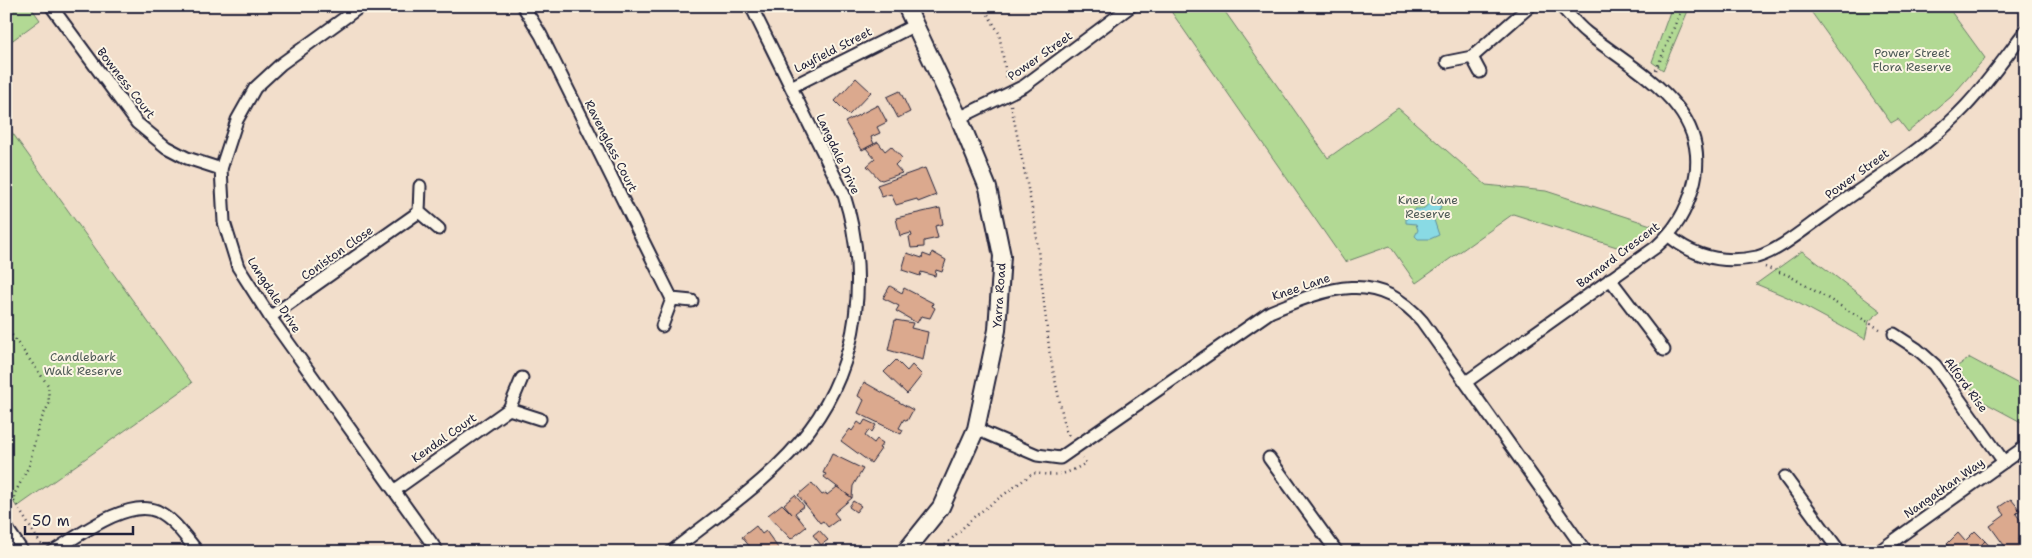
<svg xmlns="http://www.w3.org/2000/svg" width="2032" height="558" font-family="'Shantell Sans',sans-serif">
<rect width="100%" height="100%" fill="#f2decb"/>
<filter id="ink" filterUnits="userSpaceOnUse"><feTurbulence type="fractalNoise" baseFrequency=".02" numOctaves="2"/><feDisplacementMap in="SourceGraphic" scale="10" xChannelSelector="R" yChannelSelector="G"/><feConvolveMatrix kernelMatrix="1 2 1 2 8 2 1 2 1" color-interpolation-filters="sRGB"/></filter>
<g filter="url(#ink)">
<g fill="#b2d994" stroke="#6a7e68">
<path d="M6,6H30L40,20L6,45Z"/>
<path d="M1221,6L1328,158L1398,108L1486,185L1546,191L1654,226L1623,249L1513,214L1416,283L1390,246L1345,262L1168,7Z"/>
<path d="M1672,6H1690L1663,70L1652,62Z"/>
<path d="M1807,6H1947L1985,58L1951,97L1908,132L1898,119L1891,123Z"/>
<path d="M6,124L192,383L17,507L6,492Z"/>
<path d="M1802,251L1881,311L1869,321L1865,339L1787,297L1756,284Z"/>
<path d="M1970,358L2026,388V419L2021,422L1980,400L1956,367Z"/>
</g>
<path fill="#89dae4" stroke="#6090a0" d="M1437,197L1441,207L1434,220L1439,235L1430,239H1418L1415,236L1418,230L1416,224L1406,223V218L1415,209H1423Z"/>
<g fill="#dba98e" stroke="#22223b">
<path d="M856,78L871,92L849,115L835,101Z"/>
<path d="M900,91L910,112L898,118L887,97Z"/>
<path d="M878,105L887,122L877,127L880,133L871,137L874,144L862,150L845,122Z"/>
<path d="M878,142L885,151L891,146L902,158L895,165L902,173L882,180L879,179L867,166L875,159L866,148Z"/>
<path d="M925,168L936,195L918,202L917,199L896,205L891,194L882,197L877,185Z"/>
<path d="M940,208L943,224L935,226L938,238L924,241V247L911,248L909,237L912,236L911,233L900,236L896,218Z"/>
<path d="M932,252L946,260L942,272L936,270L935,276L921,272L920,276L902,270L907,253L922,258L923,254L931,257Z"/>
<path d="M890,286L902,293L904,288L933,303L932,306L935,308L930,318L921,316L917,323L896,311L899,306L883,298Z"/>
<path d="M895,320L913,323L911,328L928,332L923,360L888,350Z"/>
<path d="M896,360L907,371L912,365L922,375L907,394L884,372Z"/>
<path d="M864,382L913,410L907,421L904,419L899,428L903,430L901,434L858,413L864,400L858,396Z"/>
<path d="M865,420L876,425L872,432L869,430L865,436L874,443L877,439L883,443L879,448L881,449L871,463L841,441L850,429L852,431L858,422L862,425Z"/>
<path d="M832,454L863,469L853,486L852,498L824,477L826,474L823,473Z"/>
<path d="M812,483L822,495L826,493L827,495L837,487L852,498L834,513L839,519L828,527L823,521L820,523L798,495Z"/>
<path d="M795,495L804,506L795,513L806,527L791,539L768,515L782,504L792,514L784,504Z"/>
<path d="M2011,499L2020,510L2016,514L2026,528V534L2019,539L2026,548L2020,552H2009L1990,526L2005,515L1999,507Z"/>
<path d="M853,501L861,506L856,512L849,507Z"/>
<path d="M756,526L762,534L766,531L781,552H754L742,537Z"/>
<path d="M819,530L828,540L821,545L813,535Z"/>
<path d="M1975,531L1985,541L1978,548L1981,552H1954L1947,544L1958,533L1965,541Z"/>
<path d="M2026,534V546L2025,547L2019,539Z"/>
<path d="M1985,541L1995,552H1981L1978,548Z"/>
<path d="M737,543L739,546L741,544L748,552H726Z"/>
<path d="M790,546L794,552H782Z"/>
<path d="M1942,546L1946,552H1931L1938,547L1939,549Z"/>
</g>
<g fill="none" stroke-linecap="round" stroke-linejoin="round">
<defs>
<g id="minor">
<path d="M51,6L137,123L166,147L187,158L221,169"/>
<path d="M361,6L281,64L255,88L237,120L221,169L224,222L238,267L270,317L438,552"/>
<path d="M523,6L541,35L672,299"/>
<path d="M1472,57L1480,72"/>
<path d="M1447,62L1472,57L1530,6"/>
<path d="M791,87L915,25"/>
<path d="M959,118L1024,86L1131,6"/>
<path d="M420,186L419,212L439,229"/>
<path d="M1669,236C1694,257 1724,264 1757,257C1779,251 1808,226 1827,213C1873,179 1926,149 1965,107C1988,83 2006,56 2026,30"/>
<path d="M1610,279L1664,350"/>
<path d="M270,317L419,212"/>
<path d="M662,326L672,299L692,301"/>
<path d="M1894,334L1917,349L1935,365L2004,462"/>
<path d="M522,378L509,409L540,419"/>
<path d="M1466,382L1656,247C1675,230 1686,212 1693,187C1715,109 1638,73 1587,33C1578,26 1569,15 1561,6"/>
<path d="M976,429L1037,455L1060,458L1270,312C1326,289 1376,267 1422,321L1586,552"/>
<path d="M1269,458L1337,552"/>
<path d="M1785,477L1840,552"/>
<path d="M395,490L509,409"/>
<path d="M6,527L23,552"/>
<path d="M52,552C77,537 127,498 157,511C174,519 186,538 198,552"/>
<path d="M671,552C718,514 774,478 810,429C860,362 869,273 844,195L751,6"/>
<path d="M1878,552L2026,446"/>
</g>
<g id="secondary">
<path id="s1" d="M905,552L941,507L976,429L997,330L1002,256L988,188L959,118L906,6"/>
</g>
</defs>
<use href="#minor" stroke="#22223b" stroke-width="15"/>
<use href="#secondary" stroke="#22223b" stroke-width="20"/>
<g stroke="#22223b" stroke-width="2.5" stroke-dasharray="1 4" stroke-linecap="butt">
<path d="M983,6L999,33L1007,80"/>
<path d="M1656,70L1683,6"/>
<path d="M1011,105L1035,223L1050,356L1066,431L1069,436"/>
<path d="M1765,267L1788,275L1883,331"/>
<path d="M6,327L48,385L49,404L39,424L29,466L14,495V501L42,546"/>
<path d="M938,552L975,516L1033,473C1057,476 1064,476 1086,463L1083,458"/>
</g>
<use href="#minor" stroke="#fcf5e5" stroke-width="11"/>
<use href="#secondary" stroke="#fcf5e5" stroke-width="16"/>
</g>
</g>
<g text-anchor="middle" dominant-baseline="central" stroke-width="4" stroke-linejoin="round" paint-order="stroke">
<g font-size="12" fill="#22223b" stroke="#fcf5e5">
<text transform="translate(833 50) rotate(-27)">Layfield Street</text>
<text transform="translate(1040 56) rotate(-35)">Power Street</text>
<text transform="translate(126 83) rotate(52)">Bowness Court</text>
<text transform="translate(611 146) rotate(63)">Ravenglass Court</text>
<text transform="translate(838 154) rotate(65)">Langdale Drive</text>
<text transform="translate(1857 174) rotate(-36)">Power Street</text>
<text transform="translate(337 253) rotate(-35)">Coniston Close</text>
<text transform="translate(1618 255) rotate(-37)">Barnard Crescent</text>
<text transform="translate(1301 287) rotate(-19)">Knee Lane</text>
<text transform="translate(274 295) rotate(57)">Langdale Drive</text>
<text stroke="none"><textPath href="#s1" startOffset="279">Yarra Road</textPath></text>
<text transform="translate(1966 385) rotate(54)">Alford Rise</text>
<text transform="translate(444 438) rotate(-35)">Kendal Court</text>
<text transform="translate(1944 488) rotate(-35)">Nangathan Way</text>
</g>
<g font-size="12" fill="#4d5956" stroke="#fcf5e5">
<text x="1912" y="53">Power Street<tspan x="1912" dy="14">Flora Reserve</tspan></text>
<text x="1428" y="200">Knee Lane<tspan x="1428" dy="14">Reserve</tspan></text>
<text x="83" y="357">Candlebark<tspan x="83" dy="14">Walk Reserve</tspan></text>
</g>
</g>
<rect width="2032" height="558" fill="none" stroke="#fcf5e5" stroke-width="25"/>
<rect x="12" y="12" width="2007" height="533" fill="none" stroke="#22223b" stroke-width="2" filter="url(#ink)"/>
<path d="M25 526v8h108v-8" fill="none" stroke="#22223b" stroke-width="2.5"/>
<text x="32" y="526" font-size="15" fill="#22223b" stroke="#fcf5e5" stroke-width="4" paint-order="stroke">50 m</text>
</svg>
